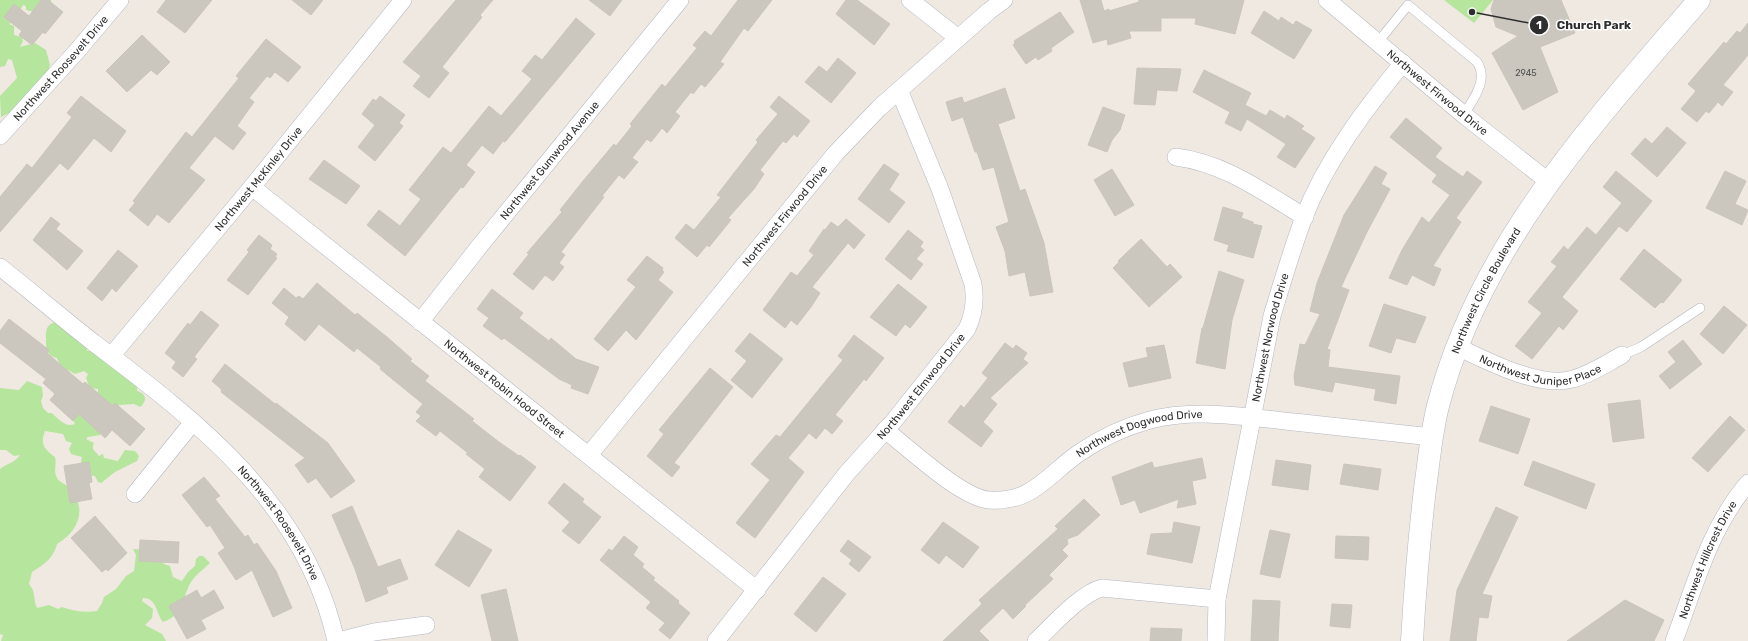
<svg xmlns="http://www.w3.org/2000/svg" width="1748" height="641" font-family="Rubik,sans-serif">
<rect width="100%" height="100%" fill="#efe9e1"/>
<g fill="#b6e59e">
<path d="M0,0H51V5L34,12L26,10V6L23,5L15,20L9,24L14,26V35L22,37L23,41L20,47L35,43L46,50L50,65L48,71L14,110L1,117L0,96L17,78L12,60L8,59L5,66L0,67Z"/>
<path d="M1444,0H1493L1474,23Z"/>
<path d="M59,322L88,342L87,351H96L137,386V391C146,393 148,401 140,407L134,404L119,405L100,430V435L88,437L86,439L94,443C91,451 95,450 99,456L103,454L104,458L118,461L125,450L135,451L139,456L137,461L115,472L101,483L98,482L95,476L89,475L80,467L82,457L71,454L69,449L72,443L66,441L63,434L45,431C40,444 44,449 55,457C57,464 53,471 57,478C59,482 66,484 69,488C88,508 79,531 57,544C54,558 43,565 32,572L29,584C36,592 33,599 37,608L49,605L58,609L62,607C73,611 85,613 97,611L102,603L104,597L116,589L126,576L134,571L136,555L133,549C151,548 155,562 170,566L173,577L182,581L188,572L195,566L196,559L199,556H203L210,563C205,568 199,572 194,578C181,593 188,613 163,622C156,613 157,598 143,598L142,601L153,609L152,618L145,625L162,634L166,641H1L3,635L0,634V469C6,464 16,462 20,455L14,456L6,450H0V388L19,390L27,381L42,387L43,396L41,401L43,408L48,413H52C58,419 66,428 75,424L70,414L98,395V389L90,388L86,378L88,374L84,371L75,374L68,370L63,372L57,358C46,355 46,349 46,338C46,328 47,323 59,322Z"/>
</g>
<g fill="#cbc7bf" stroke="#cbc5ba">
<path d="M41,0H48L63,12L45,34L43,32L32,45L19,35L22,31L4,17L14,4L29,16Z"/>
<path d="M166,0H212L185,33L157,12Z"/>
<path d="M292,0H323L311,15Z"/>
<path d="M456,0H493L480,15L482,17L442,67L449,73L429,98L413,86L421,76L403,62Z"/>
<path d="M589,0H622L610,16Z"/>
<path d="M738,0H772L748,31L744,28L720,62L724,64L705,87L701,84L693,94L691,92L675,112L680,116L667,133L662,128L651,142L647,139L632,158L638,162L624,179L619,175L602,196L604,197L561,252L565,255L559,263L564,267L553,281L545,275L533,290L513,274L529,254L527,253L562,212L560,210L583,181L614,144L616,146L632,126L630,124L662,84L665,87L697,48L693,45L705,31L711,36Z"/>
<path d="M846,0H857L890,24L874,45L836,14Z"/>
<path d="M1080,0H1101L1104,11L1109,9V11L1139,2V0H1244L1235,34L1195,24L1196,18H1161V31H1129L1131,38L1108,45L1107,39L1093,43Z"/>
<path d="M1494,0H1561L1575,33L1540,47L1558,92L1523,110L1492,53L1518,36L1496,27L1491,9Z"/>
<path d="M1264,11L1279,21L1281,17L1293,25L1296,21L1312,30L1294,59L1251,33Z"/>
<path d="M1060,12L1074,32L1051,48L1052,51L1038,60L1036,57L1026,64L1013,45L1015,43L1014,41Z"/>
<path d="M576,18L595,34L505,142L503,141L493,154L482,145L466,165L475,172L463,188L461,187L405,256L367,225L379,210L400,226L421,199L409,190L443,147L451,153L489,106L501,116L532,79L522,71L535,55L542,60Z"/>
<path d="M1748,23V55L1723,85L1733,92L1722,106L1718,102L1709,113L1706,111L1697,122L1681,109L1696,91L1688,84L1724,42L1726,44L1737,31L1740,33Z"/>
<path d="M142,35L170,62L157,75L151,70L127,92L106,71Z"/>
<path d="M266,39L301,67L288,82L275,72L270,78L267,76L249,98L254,102L237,126L246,133L233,150L215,136L189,168L205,180L169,223L157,214L148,226L129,210L135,203L133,201L186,132L192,137L239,78L236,76Z"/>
<path d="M838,58L856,73L831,103L805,82L819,66L827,72Z"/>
<path d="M1137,68L1181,69L1177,91L1157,90L1155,105L1134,104Z"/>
<path d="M1204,70L1251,93L1245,105L1266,116L1270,110L1285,119L1287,115L1304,126L1301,129L1315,138L1295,168L1277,157L1286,144L1247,119L1241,131L1225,123L1230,112L1193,92Z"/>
<path d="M1005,88L1015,118L998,124L1020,191L1025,189L1044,243L1053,292L1030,296L1025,272L1009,276L1005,251L996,227L1009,222L994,167L983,170L977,152H975L963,117L952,121L946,102L962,97L964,103Z"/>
<path d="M81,96L126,131L111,152L94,138L68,170L60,163L0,232V197L27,164L32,168L72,117L67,113Z"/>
<path d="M380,96L405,115L399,123L403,126L375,161L358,147L375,125L362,114L373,99L376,101Z"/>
<path d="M779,96L810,121L797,137L794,134L786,143L783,141L760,170L764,174L754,189L728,218L731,220L709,247L707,245L697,257L675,238L686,224L694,230L721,197L717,195L758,142L756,140L778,114L770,107Z"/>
<path d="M1103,107L1125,115L1120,130L1112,140L1107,152L1088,145Z"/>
<path d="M1406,118L1442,148L1435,157L1463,177L1467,171L1482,182L1456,218L1461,222L1433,266L1441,269L1434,286L1412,275L1407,285L1389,278L1402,250L1422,217L1429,223L1450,195L1432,182L1437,175L1390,137Z"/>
<path d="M1667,127L1686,143L1657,177L1631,154L1645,138L1652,144Z"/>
<path d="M324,160L360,186L346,204L309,179Z"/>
<path d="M884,164L899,174L889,190L905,202L889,223L858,199Z"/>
<path d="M1375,166L1387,173L1381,184L1390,189L1367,232L1341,287L1349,290L1327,349L1330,350L1328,367L1400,376L1396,404L1374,400L1376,389L1335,382L1332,392L1295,385L1294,376L1300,344L1305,345L1320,314L1310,311L1317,283L1344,215Z"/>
<path d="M1112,169L1134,205L1115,216L1094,180Z"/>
<path d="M1616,171L1652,201L1627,232L1619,226L1562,297L1578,311L1563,330L1559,326L1532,359L1515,346L1542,313L1528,302L1557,266L1551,262L1564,246L1568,250L1587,227L1596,235L1622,203L1603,187Z"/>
<path d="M1725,171L1746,181L1735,204L1748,210L1742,225L1706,208Z"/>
<path d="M1223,207L1243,213L1241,218L1253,222V224L1262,226L1253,258L1227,251L1229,245L1214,240Z"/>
<path d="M51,217L60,224L56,229L83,251L67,270L33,240Z"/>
<path d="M846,219L865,235L854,249L848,243L812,287L820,293L811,307L797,325L791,320L785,328L763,310L791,272L797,276L814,255L809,251L824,229L825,230L831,222L838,227Z"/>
<path d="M908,230L923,242L920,247L924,250L916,259L923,264L911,280L885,259Z"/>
<path d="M259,235L272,245L270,249L277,254L275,257L277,258L248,295L227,280L249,252L247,250Z"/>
<path d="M1141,239L1167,267L1170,264L1182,277L1149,307L1113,268L1119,262L1118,261Z"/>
<path d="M1644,249L1682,280L1663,303L1661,302L1655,308L1620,279Z"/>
<path d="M118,250L138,266L116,292L112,288L102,301L87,288Z"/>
<path d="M647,256L663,268L662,270L664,272L658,280L673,292L636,340L626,330L608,351L594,339L636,287L627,280Z"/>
<path d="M1219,271L1244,280L1232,320L1225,369L1196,363L1202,328H1203Z"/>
<path d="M317,283L355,315L357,313L387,337L412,359L410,361L429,376L425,381L474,419L472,421L499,442L519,456L520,455L536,467L510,501L479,477L485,469L466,454L468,453L440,431L436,436L416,421L421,416L416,412L423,404L380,369L381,367L357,348L354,352L319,324L305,341L285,324L289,317L272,303L284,288L296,298L299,296L303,299Z"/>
<path d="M898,284L927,307L910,328L905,324L896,336L870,317Z"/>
<path d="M492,289L523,313L519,318L549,341L551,338L576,359L599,367L588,394L571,388L572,385L559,379L504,338L502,340L483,326L489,318L477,309Z"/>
<path d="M1384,304L1426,317L1415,343L1396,338L1391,353L1369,346Z"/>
<path d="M1724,306L1747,325L1723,354L1700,334Z"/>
<path d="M201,311L219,325L194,357L197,359L183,377L172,368L176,362L165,353L188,323L190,325Z"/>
<path d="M9,319L49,350L47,353L83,384L85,382L113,406L115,403L145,429L130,446L112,430L105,438L79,414L73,421L50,400L55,394L43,383L46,379L0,343V331Z"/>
<path d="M750,333L783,359L752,398L731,380L747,361L735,351Z"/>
<path d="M854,335L884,358L866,381L864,379L835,415L843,421L832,434L825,428L816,439L809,433L788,458L804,472L755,538L736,523L770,480L751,464L776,435L780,437L843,360L838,356Z"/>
<path d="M1683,340L1702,364L1670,389L1659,376L1676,362L1668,352Z"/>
<path d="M1005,343L1013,349L1016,345L1027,353L1023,359L1028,363L990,398L997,404L983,422L993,431L981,447L948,422L961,405L964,408L988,378L982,373Z"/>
<path d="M1164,345L1171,378L1129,387L1123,363L1148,357L1146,348Z"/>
<path d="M225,364L275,404L276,403L328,443L355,481L331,498L316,478L308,483L295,465L305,458L221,392L222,390L212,381Z"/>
<path d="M710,368L733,387L674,463L680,467L672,477L647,456L664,434L659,430Z"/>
<path d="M1640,400L1644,438L1613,442L1608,404Z"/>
<path d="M1491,406L1530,419L1518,454L1479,441Z"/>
<path d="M1730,416L1745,430L1708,472L1692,458Z"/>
<path d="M1202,458L1206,478L1192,481L1196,504L1177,508L1179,499L1140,513L1135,500L1121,505L1112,477L1152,462L1154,468Z"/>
<path d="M1276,460L1311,465L1308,490L1272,485Z"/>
<path d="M1533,461L1595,484L1586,509L1524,485Z"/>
<path d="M89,462L92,482L89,483L92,499L70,503L64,466Z"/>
<path d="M1344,464L1381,469L1378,490L1340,484Z"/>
<path d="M204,477L220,496L215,499L245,537L248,535L254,545L257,543L276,571L292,608L273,617L252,570L236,580L218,553L225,548L210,525L207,527L182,495Z"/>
<path d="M564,483L584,499L582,502L601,517L579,544L562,531L570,522L548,503Z"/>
<path d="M1084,499L1100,515L1078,535L1067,539L1068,544L1062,550L1068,556L1049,575L1053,579L1025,605L1026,606L1013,619L1003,608L979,631L989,641H943L982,604L979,600L1058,529L1055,526Z"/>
<path d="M352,506L378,567L400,559L408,579L386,587L388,593L366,602L355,569L332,515Z"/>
<path d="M1496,507L1518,517L1482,594L1492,596L1488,618L1479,617L1476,641H1450L1457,590Z"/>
<path d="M95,516L127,553L108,571L106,569L102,572L71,538Z"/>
<path d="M943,522L979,547L963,568L946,555L939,564L921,550Z"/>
<path d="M1174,522L1200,527L1192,563L1147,554L1151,534L1172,533Z"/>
<path d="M458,530L492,550L469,587L435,565Z"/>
<path d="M1270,530L1290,534L1280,578L1260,574Z"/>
<path d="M624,536L638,547L633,555L644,564L642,567L655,578L653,580L679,601L678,603L690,613L670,639L659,630L665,623L646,608L651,602L600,560L609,549L612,551Z"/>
<path d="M1336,536L1369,537L1368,560L1335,558Z"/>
<path d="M140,540L179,542L178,563L139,561Z"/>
<path d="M848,540L871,557L859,572L849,564L852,560L840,551Z"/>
<path d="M823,577L846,594L816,632L794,614Z"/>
<path d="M506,589L518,641H492L481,595Z"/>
<path d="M197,590L201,598L214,590L224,608L201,620L206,629L187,639L169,606Z"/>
<path d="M1253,600L1280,601L1278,641H1251Z"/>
<path d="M1625,600L1664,620L1654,641H1567Z"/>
<path d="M1332,604L1352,605L1350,628L1330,626Z"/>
<path d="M1151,628L1182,629L1181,641H1150Z"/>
</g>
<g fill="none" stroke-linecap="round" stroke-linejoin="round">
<defs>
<g id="service">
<path d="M1378,42L1408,5L1477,62C1489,80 1473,99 1464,115"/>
<path d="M1622,355L1641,347L1700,308"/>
</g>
<g id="minor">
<path d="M910,0L958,38"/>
<path id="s1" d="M1327,0L1464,115L1549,182"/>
<path id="s2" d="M0,136L77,51L120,0"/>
<path d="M1176,157C1224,163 1263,192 1305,217"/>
<path id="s3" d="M252,187L757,590"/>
<path id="s4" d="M0,267C32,292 62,318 94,343C200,423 306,505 336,641"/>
<path id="s5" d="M420,322L482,243L680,0"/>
<path id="s6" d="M1458,347C1487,361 1541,389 1573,379C1591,374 1607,363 1622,355"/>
<path id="s7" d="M112,355L252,187L403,0"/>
<path id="s8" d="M885,430C909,448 961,498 989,500C1033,503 1047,475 1079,453C1101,438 1124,427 1150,420C1196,408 1247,417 1294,422C1340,427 1386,432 1432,437"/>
<path id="s9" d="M589,455L836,153L879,108L989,11L1004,0"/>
<path d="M135,494L193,422"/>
<path d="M338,641L374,632L426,625"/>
<path id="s10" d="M716,641L847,473L893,422L967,329C974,314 976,301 973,284L940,189L899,90"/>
<path d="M1036,641C1052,626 1081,593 1102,588L1217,599"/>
<path id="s11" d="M1216,641L1217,599L1272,316C1282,283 1292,249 1304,217C1326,161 1365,109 1403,63"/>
<path id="s12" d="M1674,641C1695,586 1709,529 1748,483"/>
</g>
<g id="secondary">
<path id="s13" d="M1412,641C1415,590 1419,539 1425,489C1429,461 1431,433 1438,406C1479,246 1594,122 1699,0"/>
</g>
</defs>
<use href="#service" stroke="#b4b7c1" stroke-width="10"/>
<use href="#minor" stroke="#b4b7c1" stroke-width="18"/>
<use href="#secondary" stroke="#b4b7c1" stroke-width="23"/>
<use href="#service" stroke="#fff" stroke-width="9"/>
<use href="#minor" stroke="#fff" stroke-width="17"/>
<use href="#secondary" stroke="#fff" stroke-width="22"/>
</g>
<g text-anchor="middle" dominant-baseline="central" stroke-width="3" stroke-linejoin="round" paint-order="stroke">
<g font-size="9" fill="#555452">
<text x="1526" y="73">2945</text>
</g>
<g font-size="11" fill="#2e2e2e" stroke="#fff">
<text stroke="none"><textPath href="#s2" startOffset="91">Northwest Roosevelt Drive</textPath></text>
<text stroke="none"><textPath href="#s1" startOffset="144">Northwest Firwood Drive</textPath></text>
<text stroke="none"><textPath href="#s5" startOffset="207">Northwest Gumwood Avenue</textPath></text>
<text stroke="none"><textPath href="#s7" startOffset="229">Northwest McKinley Drive</textPath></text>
<text stroke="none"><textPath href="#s9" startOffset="309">Northwest Firwood Drive</textPath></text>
<text stroke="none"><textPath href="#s13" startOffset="362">Northwest Circle Boulevard</textPath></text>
<text stroke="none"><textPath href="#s11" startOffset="309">Northwest Norwood Drive</textPath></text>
<text stroke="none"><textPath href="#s6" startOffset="88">Northwest Juniper Place</textPath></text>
<text stroke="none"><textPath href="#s10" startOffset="327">Northwest Elmwood Drive</textPath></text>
<text stroke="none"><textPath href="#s3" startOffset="323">Northwest Robin Hood Street</textPath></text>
<text stroke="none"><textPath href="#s8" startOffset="296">Northwest Dogwood Drive</textPath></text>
<text stroke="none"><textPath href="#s4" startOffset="381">Northwest Roosevelt Drive</textPath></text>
<text stroke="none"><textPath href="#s12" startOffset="88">Northwest Hillcrest Drive</textPath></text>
</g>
</g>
<path fill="none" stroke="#2e2e2e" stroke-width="1.5" d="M1472 12L1539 25"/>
<g fill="#2e2e2e" stroke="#fff" stroke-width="1.5">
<circle cx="1472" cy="12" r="4"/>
<circle cx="1539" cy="25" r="10"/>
</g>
<g font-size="12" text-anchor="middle" font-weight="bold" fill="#fff">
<text x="1539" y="29">1</text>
</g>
<g font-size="12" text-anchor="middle" font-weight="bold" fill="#2e2e2e" stroke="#fff" stroke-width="3" stroke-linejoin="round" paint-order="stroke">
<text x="1594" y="29">Church Park</text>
</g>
</svg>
